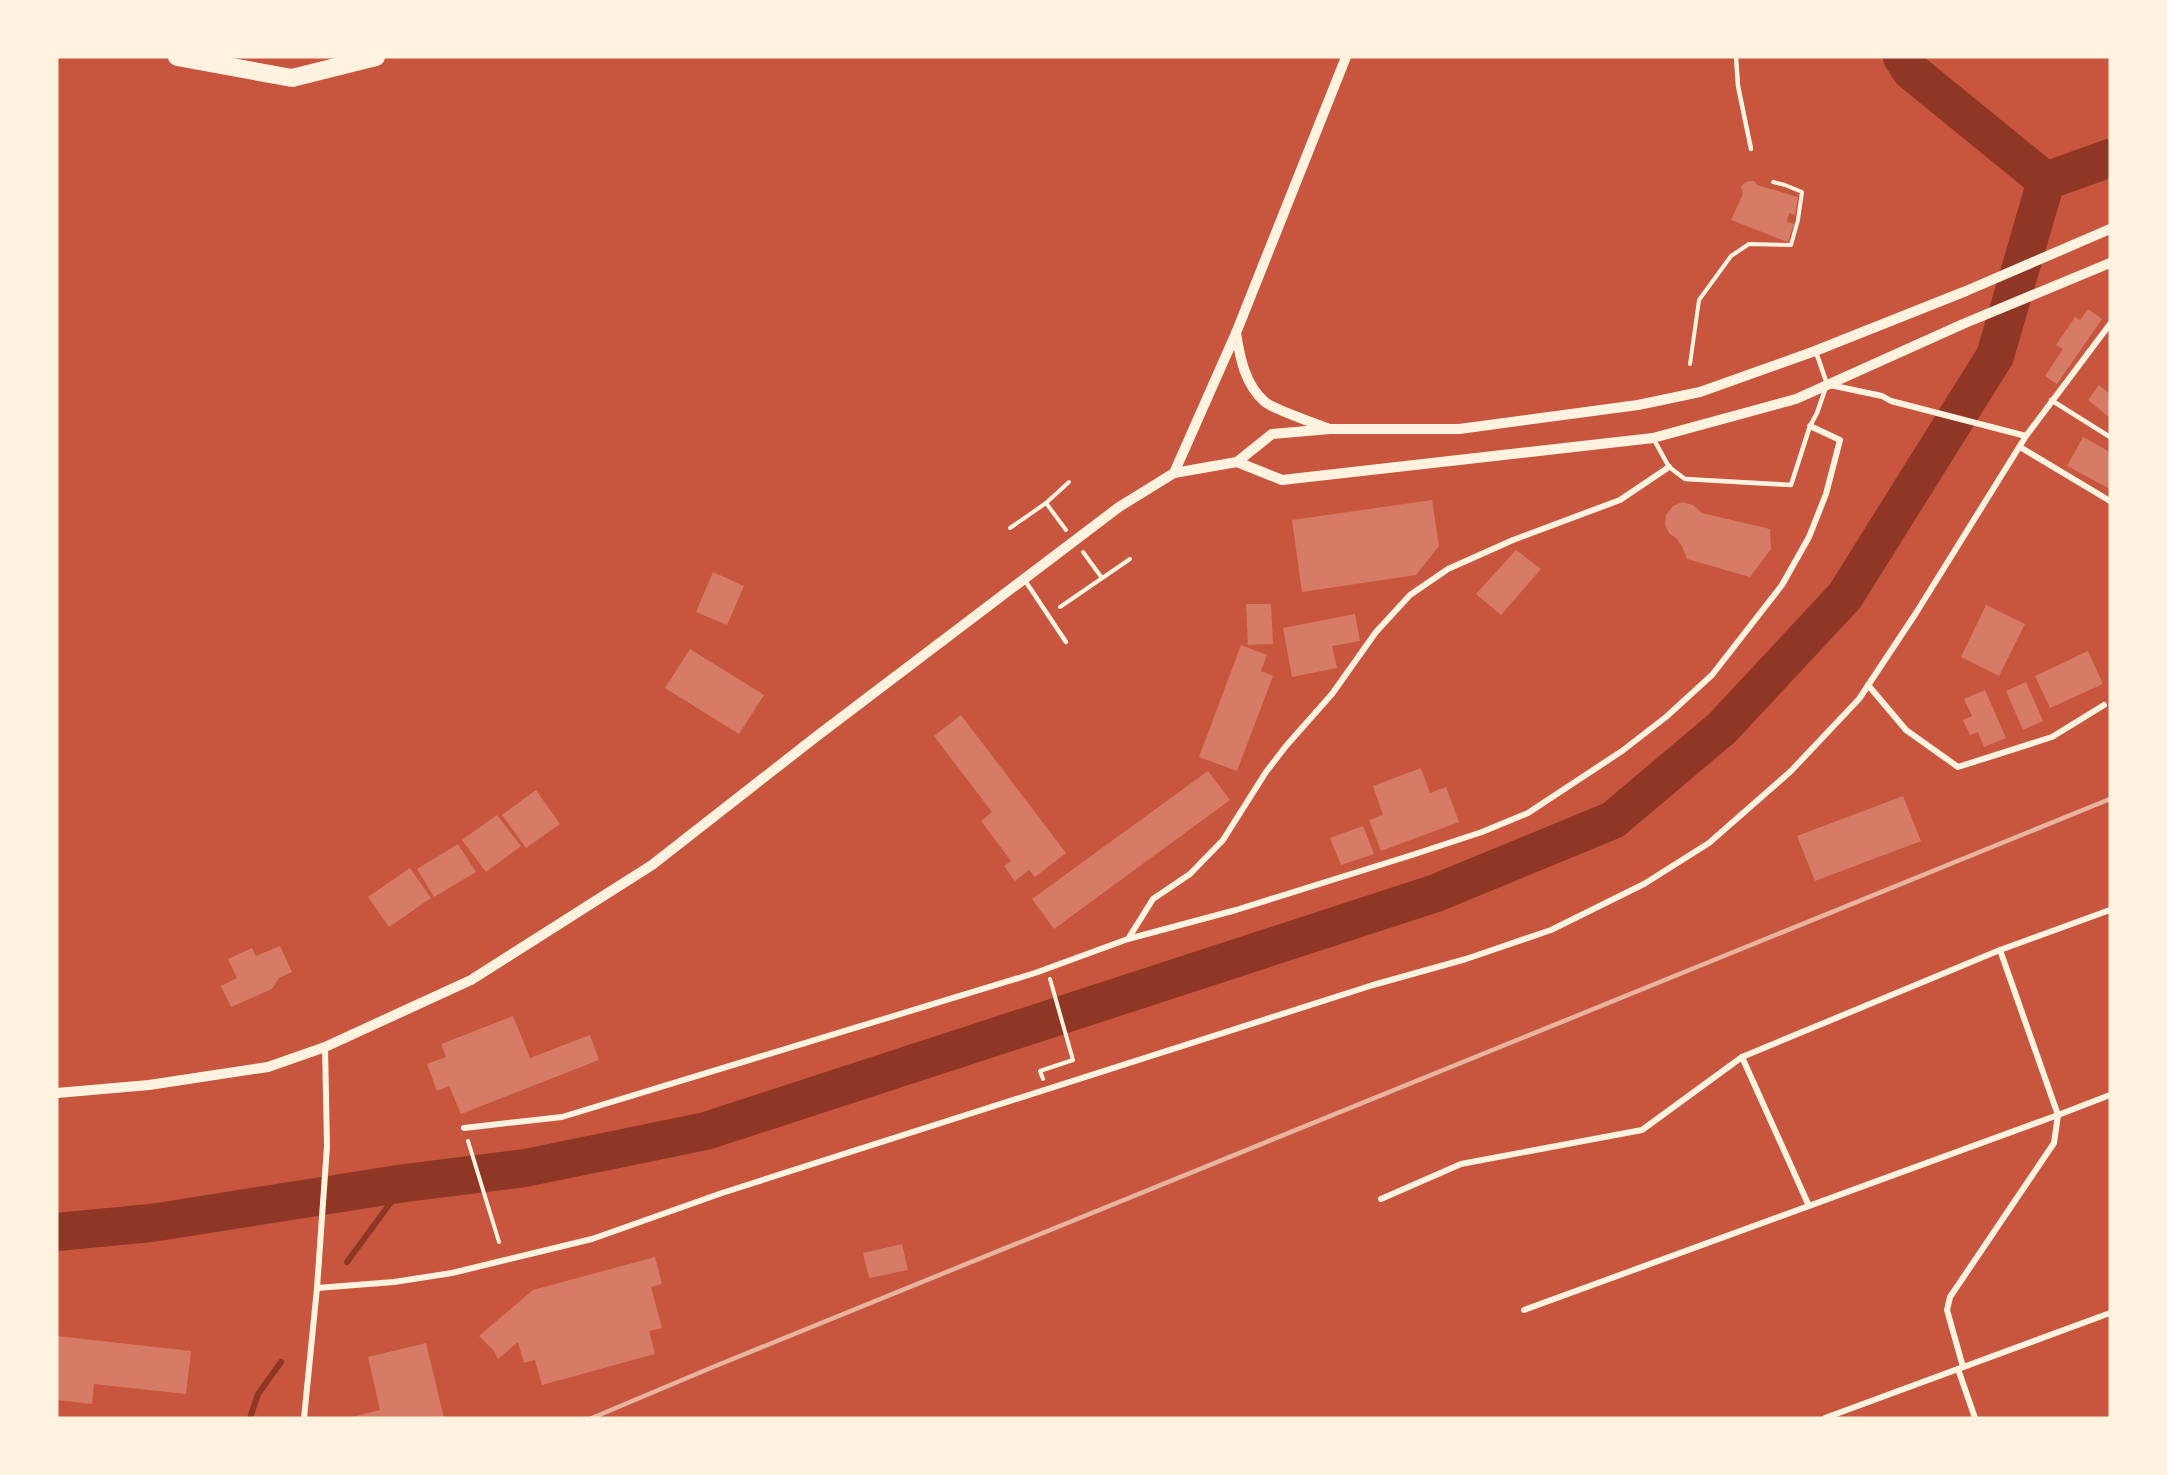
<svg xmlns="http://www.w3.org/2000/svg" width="2167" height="1475" font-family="'Fira Sans Condensed',sans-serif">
<rect width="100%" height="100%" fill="#c8553d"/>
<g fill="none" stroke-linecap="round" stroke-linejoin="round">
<g stroke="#8f3625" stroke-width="6">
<path d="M347,1262L405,1183"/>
<path d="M250,1418L258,1394L281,1362"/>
</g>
<g stroke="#8f3625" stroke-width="38">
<path d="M1902,57L1911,71L2046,181"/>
<path d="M57,1232L151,1223L405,1183L525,1168L706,1131L1436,893L1613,820L1722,728L1845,596L1995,356L2046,181L2110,158"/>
</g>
</g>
<g fill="#d67c66">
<path d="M1749,181H1754L1757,185L1798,197L1795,215L1789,213L1787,222L1794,224L1788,242L1731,220L1743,194L1741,187L1744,183Z"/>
<path d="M2088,309L2102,319L2057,384L2045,376L2063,349L2056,345L2075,317L2080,320Z"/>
<path d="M2099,385L2110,394V418L2088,400Z"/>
<path d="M2083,437L2110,452V489L2067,466Z"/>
<path d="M1432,500L1439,546L1416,575L1302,592L1292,520Z"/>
<path d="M1682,502L1693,505L1702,513L1770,529L1771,549L1750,577L1687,559L1682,546L1676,538L1669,533L1665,525L1666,515L1673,506Z"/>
<path d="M1516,550L1541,569L1501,615L1476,594Z"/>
<path d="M713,572L744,586L727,625L696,612Z"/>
<path d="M1246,604H1271L1273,644L1248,645Z"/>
<path d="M1986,605L2025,624L1999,676L1961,657Z"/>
<path d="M1355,614L1360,641L1332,646L1337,668L1292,677L1283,628Z"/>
<path d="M1241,645L1267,655L1261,671L1273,676L1237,771L1199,757Z"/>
<path d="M690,649L764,695L739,734L665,688Z"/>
<path d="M2088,651L2103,684L2050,708L2035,676Z"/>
<path d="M2026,682L2043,721L2023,730L2006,691Z"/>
<path d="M1985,690L2006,738L1984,747L1978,732L1970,735L1963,720L1972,716L1964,699Z"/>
<path d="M961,715L1066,853L1035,877L1029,870L1015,881L1004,866L1011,861L981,821L992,812L934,736Z"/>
<path d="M1421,768L1430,793L1446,787L1459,822L1381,851L1369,820L1383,815L1373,786Z"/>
<path d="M1208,771L1230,800L1054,929L1032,899Z"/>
<path d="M536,790L560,824L526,848L502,815Z"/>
<path d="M1903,796L1921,841L1815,881L1797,836Z"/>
<path d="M497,815L521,846L486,872L462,840Z"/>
<path d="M1363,826L1374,854L1341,865L1330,838Z"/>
<path d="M458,844L476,872L434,897L417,869Z"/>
<path d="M410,868L431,898L389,927L368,897Z"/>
<path d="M280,946L292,972L279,978L272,989L231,1007L221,986L237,978L228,959L252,948L256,956Z"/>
<path d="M513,1016L530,1058L590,1035L599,1060L461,1114L449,1086L437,1091L427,1064L446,1057L441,1044Z"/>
<path d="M902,1244L908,1270L869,1278L863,1253Z"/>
<path d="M655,1257L662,1284L651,1287L662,1328L649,1331L655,1354L542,1385L535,1360L524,1363L518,1342L498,1359L494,1351L479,1336L533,1290Z"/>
<path d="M57,1336L191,1351L186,1394L94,1384L92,1404L57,1400Z"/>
<path d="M426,1343L444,1418H348L380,1410L368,1357Z"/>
</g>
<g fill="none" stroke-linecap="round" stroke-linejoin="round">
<g stroke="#fff3e0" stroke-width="4">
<path d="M1690,364L1699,300L1731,256L1749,244L1791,245L1798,220L1802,192L1785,185L1773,182"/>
<path d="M1046,503L1066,530"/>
<path d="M1010,528L1046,503L1069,482"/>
<path d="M1083,552L1102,578"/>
<path d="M1060,607L1130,559"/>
<path d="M1043,1079L1040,1071L1073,1060L1050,979"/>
<path d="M468,1141L499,1242"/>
</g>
<g stroke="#fff3e0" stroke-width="4.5">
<path d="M1736,57L1738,86L1751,149"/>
<path d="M2051,400L2110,437"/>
<path d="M1653,438L1669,467L1685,479L1791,485L1810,426L1817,413L1827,384L1816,352"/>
<path d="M1024,579L1066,642"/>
</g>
<g stroke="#fff3e0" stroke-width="6">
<path d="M1830,385L1882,396L1891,401L2026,436"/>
<path d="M2020,447L2110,501"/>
<path d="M1868,685L1906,730L1958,767L2052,737L2104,705"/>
<path d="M2110,910L2000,950L2058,1115L2110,1095"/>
<path d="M1128,939L1153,899L1190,874L1223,840L1266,772L1286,746L1332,694L1376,632L1410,595L1448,569L1513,540L1620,500L1669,467"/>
<path d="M464,1128L562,1117L1035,973L1128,939L1236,910L1412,855L1482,832L1528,813L1622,751L1666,717L1712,675L1782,585L1809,537L1826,494L1840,440L1810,426"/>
<path d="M1381,1199L1461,1164L1642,1130L1742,1057"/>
<path d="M1809,1206L1742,1057L2000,950"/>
<path d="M317,1288L394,1282L452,1273L592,1239L722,1193L1373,985L1466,959L1551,930L1644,884L1709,843L1791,771L1859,699L1916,613L2026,436L2110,324"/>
<path d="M1524,1310L2058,1115L2054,1143L1950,1297L1947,1310L1963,1367"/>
<path d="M1958,1369L1975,1418"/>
<path d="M304,1418L317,1288L327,1146L325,1047"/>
<path d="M1825,1418L2110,1313"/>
</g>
<g stroke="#fff3e0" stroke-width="10">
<path d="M1236,333C1240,358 1245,385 1265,402C1273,409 1314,423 1327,428"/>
<path d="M1237,462L1282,480L1653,438L1796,399L1963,324L2110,263"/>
<path d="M1174,473L1236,333L1346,57"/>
<path d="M57,1093L149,1085L268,1067L325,1047L471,980L652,865L817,736L1119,507L1174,473L1237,462L1272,434L1330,429H1459L1638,405L1700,392L1815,351L1966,291L2110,229"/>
</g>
<path stroke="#fff3e0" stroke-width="18" d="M177,57L292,78L376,57"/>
<path stroke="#e9b49f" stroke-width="4.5" d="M592,1418L713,1367L2110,799"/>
</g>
<rect width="2167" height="1475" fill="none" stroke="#fff3e0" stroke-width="117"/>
</svg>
